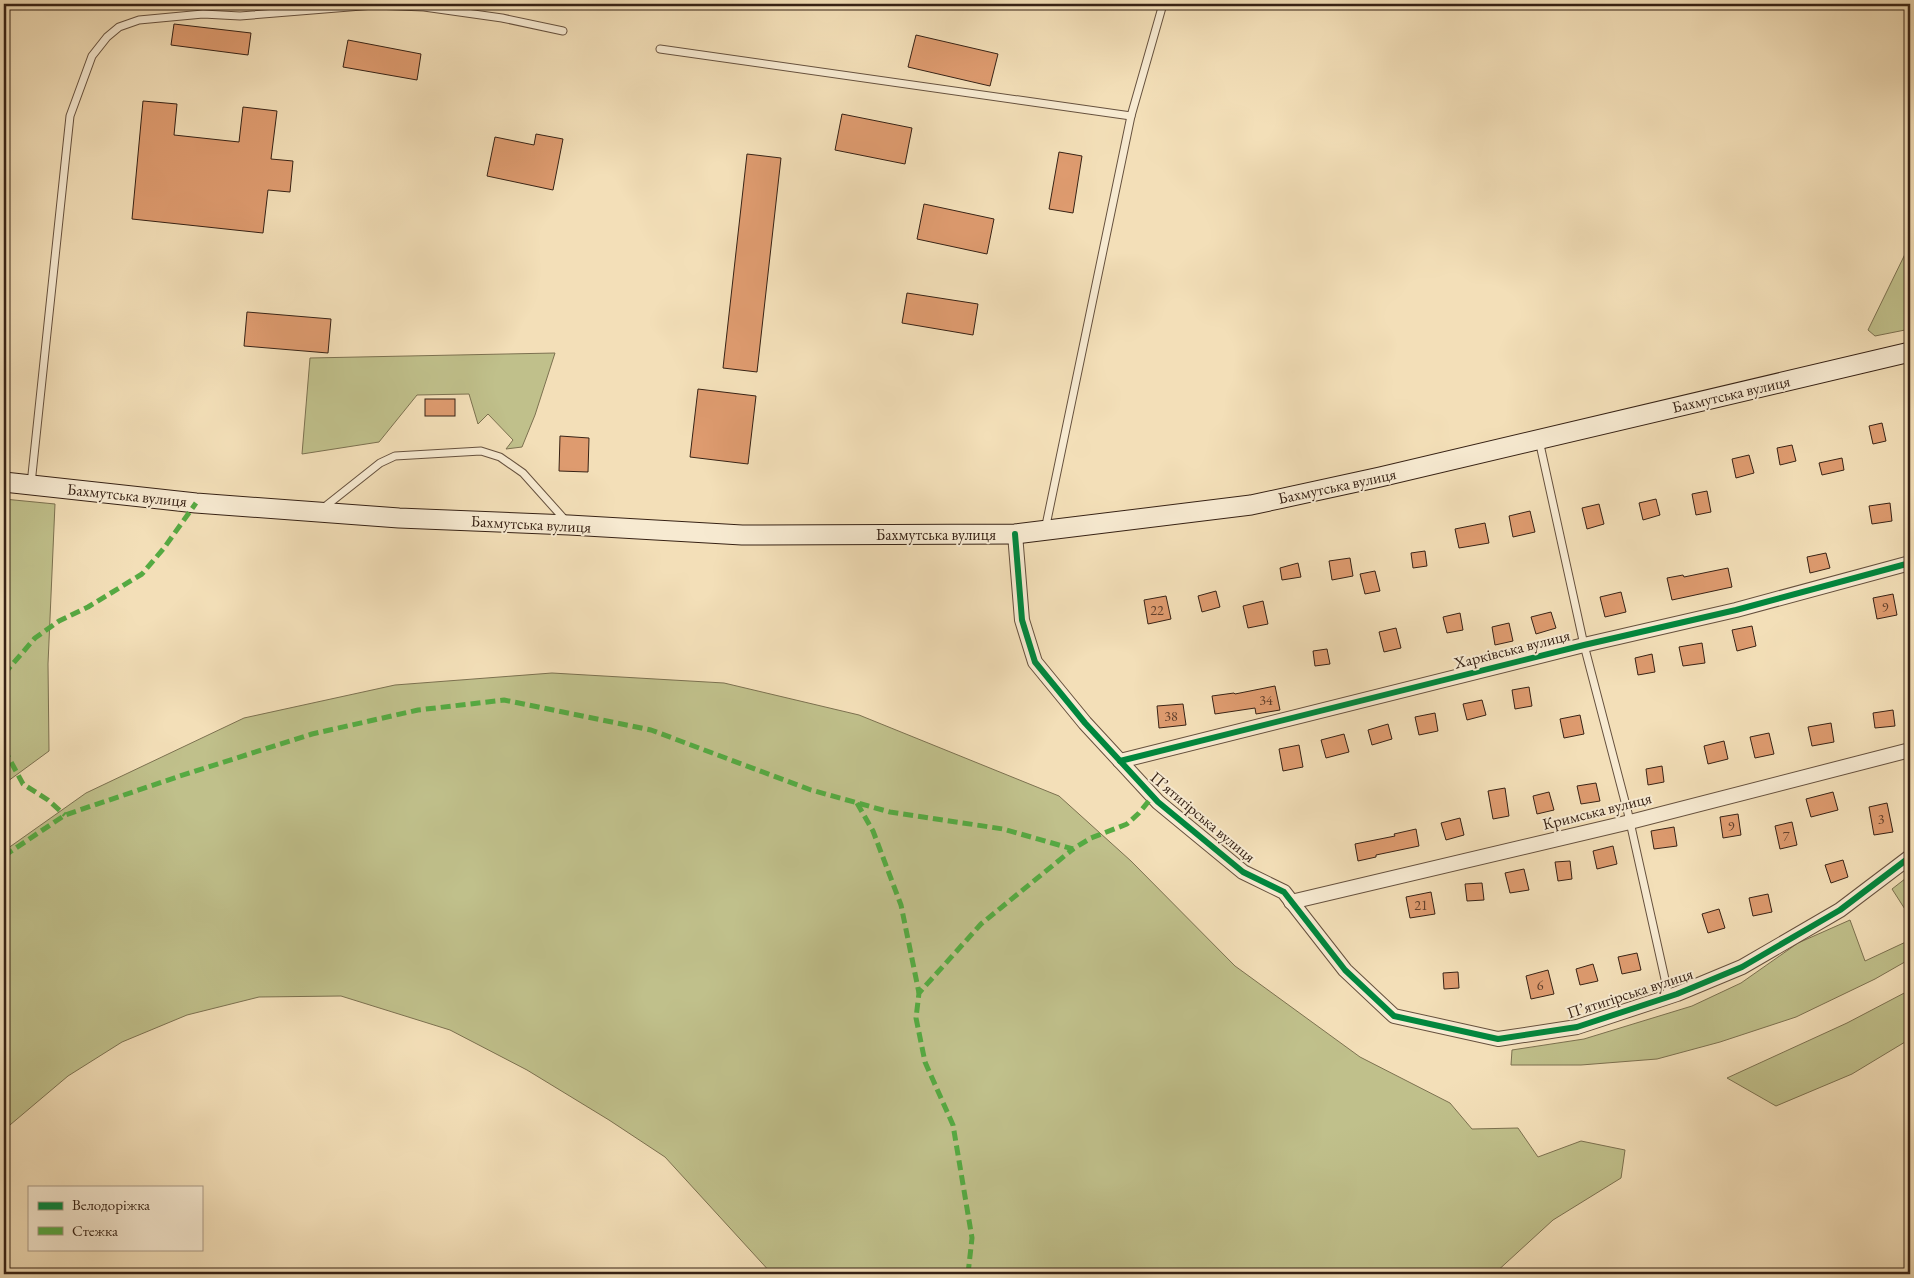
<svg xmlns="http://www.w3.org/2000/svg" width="1914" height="1278" font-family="'EB Garamond',serif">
<rect width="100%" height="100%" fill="#f3dfb8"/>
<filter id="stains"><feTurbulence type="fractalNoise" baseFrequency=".004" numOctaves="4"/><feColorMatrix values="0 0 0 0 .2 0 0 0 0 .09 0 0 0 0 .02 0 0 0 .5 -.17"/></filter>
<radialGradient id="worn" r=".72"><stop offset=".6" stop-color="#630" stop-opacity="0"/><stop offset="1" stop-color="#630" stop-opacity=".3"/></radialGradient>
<g fill="#c0c08b" stroke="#7c7150">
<path d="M1910,247V329L1875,336L1868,330L1908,248Z"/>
<path d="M555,353L535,415L522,447L506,449L513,440L488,414L478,424L469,394L417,395L379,442L302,454L310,358Z"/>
<path d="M4,499L55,504L48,664L49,751L4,784Z"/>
<path d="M552,673L724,683L859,715L1059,796L1131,861L1235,966L1360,1057L1450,1103L1472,1129L1518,1128L1538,1157L1581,1141L1625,1150L1621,1178L1553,1220L1494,1274H772L665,1157L609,1120L527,1070L450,1030L341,996L259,997L187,1015L122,1042L68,1076L4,1130V851L86,793L244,718L395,685Z"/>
<path d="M1910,875V917L1892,889Z"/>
<path d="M1850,920L1865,961L1910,940V959L1875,979L1796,1017L1720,1042L1657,1059L1581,1065H1511L1512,1050L1584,1039L1692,1006L1741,983L1798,943Z"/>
<path d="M1910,990V1039L1852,1074L1776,1106L1727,1078L1847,1023Z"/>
</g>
<g fill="#de9b6f" stroke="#372215">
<path d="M174,24L251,33L248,55L171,45Z"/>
<path d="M916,35L998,54L990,86L908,67Z"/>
<path d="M348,40L421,54L417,80L343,67Z"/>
<path d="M143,101L177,104L174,135L239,142L243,107L277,111L271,159L293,161L290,192L268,190L263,233L132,219Z"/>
<path d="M842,114L912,128L905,164L835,150Z"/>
<path d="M536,134L563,139L553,190L487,176L495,137L534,145Z"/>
<path d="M1059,152L1082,156L1073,213L1049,209Z"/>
<path d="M747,154L781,158L757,372L723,368Z"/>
<path d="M924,204L994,219L987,254L917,239Z"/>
<path d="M907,293L978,304L973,335L902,323Z"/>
<path d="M247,312L331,319L328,353L244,346Z"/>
<path d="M698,389L756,396L748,464L690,457Z"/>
<rect x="425" y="399" width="30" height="17"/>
<path d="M1882,423L1886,441L1873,444L1869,426Z"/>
<path d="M560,436L589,438L588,472L559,471Z"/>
<path d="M1792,445L1796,461L1780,465L1777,448Z"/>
<path d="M1749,455L1754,473L1736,478L1732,459Z"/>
<path d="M1842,458L1844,470L1822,475L1819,463Z"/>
<path d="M1707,491L1711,512L1696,515L1692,494Z"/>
<path d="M1656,499L1660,515L1643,520L1639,503Z"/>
<path d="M1890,503L1892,521L1872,524L1869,506Z"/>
<path d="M1599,504L1604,524L1587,529L1582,508Z"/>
<path d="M1530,511L1535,532L1513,537L1509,516Z"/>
<path d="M1485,523L1489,543L1459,548L1455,529Z"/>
<path d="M1425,551L1427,566L1413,568L1411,553Z"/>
<path d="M1826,553L1830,568L1810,573L1807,557Z"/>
<path d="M1350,558L1353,576L1332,580L1329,561Z"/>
<path d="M1298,563L1301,577L1282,580L1280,568Z"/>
<path d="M1728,568L1732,587L1672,600L1667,578L1683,575L1684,577Z"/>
<path d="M1375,571L1380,591L1365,594L1360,574Z"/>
<path d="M1216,591L1220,607L1202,612L1198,596Z"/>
<path d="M1621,592L1626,612L1605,617L1600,597Z"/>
<path d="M1893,594L1897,615L1877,619L1873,598Z"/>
<path d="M1166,596L1171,619L1148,624L1144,600Z"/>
<path d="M1263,601L1268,624L1248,628L1243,606Z"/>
<path d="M1551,612L1556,628L1536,634L1531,617Z"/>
<path d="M1460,613L1463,630L1447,633L1443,617Z"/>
<path d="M1509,623L1513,641L1495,645L1492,627Z"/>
<path d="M1752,626L1756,646L1737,651L1732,630Z"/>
<path d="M1396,628L1401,648L1384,652L1379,632Z"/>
<path d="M1702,643L1705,663L1683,666L1679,647Z"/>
<path d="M1327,649L1330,664L1315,666L1313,651Z"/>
<path d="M1652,654L1655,672L1638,675L1635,658Z"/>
<path d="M1275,686L1280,710L1256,714L1255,708L1215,714L1212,696L1234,693L1235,694Z"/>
<path d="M1529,687L1532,706L1515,709L1512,690Z"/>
<path d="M1482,700L1486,715L1467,720L1463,704Z"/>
<path d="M1183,704L1186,725L1159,728L1157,706Z"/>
<path d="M1893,710L1895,726L1875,728L1873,713Z"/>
<path d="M1435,713L1438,731L1419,735L1415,717Z"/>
<path d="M1580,715L1584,734L1564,738L1560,719Z"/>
<path d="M1831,723L1834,742L1812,746L1808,727Z"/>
<path d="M1388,724L1392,739L1372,745L1368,730Z"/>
<path d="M1769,733L1774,754L1755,758L1750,737Z"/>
<path d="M1344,734L1349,752L1326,758L1321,740Z"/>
<path d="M1724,741L1728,759L1708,764L1704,746Z"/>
<path d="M1299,745L1303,767L1283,771L1279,749Z"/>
<path d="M1662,766L1664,782L1648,785L1646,769Z"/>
<path d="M1596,783L1600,801L1581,804L1577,786Z"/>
<path d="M1505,788L1509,816L1493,819L1488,791Z"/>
<path d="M1549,792L1554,810L1537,814L1533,796Z"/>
<path d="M1833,792L1838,810L1811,817L1806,799Z"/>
<path d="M1887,803L1893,832L1874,835L1869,807Z"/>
<path d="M1738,814L1741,835L1723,838L1720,817Z"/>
<path d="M1460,818L1464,835L1446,840L1441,823Z"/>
<path d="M1792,822L1797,845L1780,849L1775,826Z"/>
<path d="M1674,827L1677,846L1654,849L1651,831Z"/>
<path d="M1416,829L1419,846L1376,855V857L1358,861L1355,844L1395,836L1394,834Z"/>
<path d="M1613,846L1617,864L1597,869L1593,851Z"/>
<path d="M1843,860L1848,877L1831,883L1825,865Z"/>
<path d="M1570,861L1572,879L1558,881L1555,862Z"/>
<path d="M1524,869L1529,890L1510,893L1505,873Z"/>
<path d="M1482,883L1484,900L1467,901L1465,884Z"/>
<path d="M1431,892L1435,914L1410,918L1406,897Z"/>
<path d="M1768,894L1772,912L1753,916L1749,898Z"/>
<path d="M1719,909L1725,928L1708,933L1702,914Z"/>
<path d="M1637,953L1641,970L1622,974L1618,957Z"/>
<path d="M1593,964L1598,981L1580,985L1576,969Z"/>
<path d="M1548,970L1554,994L1531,999L1526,976Z"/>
<path d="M1458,972L1459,988L1444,989L1443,973Z"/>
</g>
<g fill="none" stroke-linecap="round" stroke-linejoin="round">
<defs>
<g id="service">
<path d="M660,49L1131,116"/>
<path d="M1539,440L1584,645L1628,813L1669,997"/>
<path d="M31,484L70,116L92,56L107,37L119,27L139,20L203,14L240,16L374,5L424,7L502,18L563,31"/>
<path d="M322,509L380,463L395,456L481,451L500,457L523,473L566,521"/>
<path d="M1045,530L1131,116L1163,4"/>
</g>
<g id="minor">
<path d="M1015,534L1022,620L1035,662L1085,723L1158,802L1243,872L1284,892L1345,970L1394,1016L1498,1039L1577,1027L1677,994L1742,967L1840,910L1910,857"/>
<path d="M1120,761L1584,645L1736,610L1910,563"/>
<path d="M1291,902L1630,822L1910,750"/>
</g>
<path id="secondary" d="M4,482L196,503L399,518L569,525L742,535L1015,534L1251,505L1380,477L1910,352"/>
</defs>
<use href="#service" stroke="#66513e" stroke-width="9"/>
<use href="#minor" stroke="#66513e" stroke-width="16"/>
<use href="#secondary" stroke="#372215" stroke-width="21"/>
<use href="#service" stroke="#f7ead1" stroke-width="7"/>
<use href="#minor" stroke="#f7ead1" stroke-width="14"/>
<use href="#secondary" stroke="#f7ead1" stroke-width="19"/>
<g stroke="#55aa42" stroke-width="5" stroke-dasharray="10 5" stroke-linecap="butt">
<path d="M4,674L35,638L59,621L88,607L142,574L164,548L196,503"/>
<path d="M4,749L23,784L48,800L65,815"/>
<path d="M857,803L873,831L901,905L919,993"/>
<path d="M4,856L65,815L180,776L312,734L418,710L504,700L651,730L811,790L890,812L1003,829L1073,849L1091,838L1127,824L1139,813L1153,796"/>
<path d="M968,1274L972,1238L953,1125L925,1062L916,1018L919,993L981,924L1073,849"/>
</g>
<defs>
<g id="cycleway">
<path d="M1015,534L1022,620L1035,662L1085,723L1158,802L1243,872L1284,892L1345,970L1394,1016L1498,1039L1577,1027L1677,994L1742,967L1840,910L1910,857"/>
<path d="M1120,761L1584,645L1736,610L1910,563"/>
</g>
</defs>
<use href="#cycleway" stroke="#f7ead1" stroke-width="9"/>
<use href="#cycleway" stroke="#00873e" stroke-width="6"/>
</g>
<g text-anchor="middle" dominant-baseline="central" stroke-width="4" stroke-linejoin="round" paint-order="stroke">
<g font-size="14" fill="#61402c">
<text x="1885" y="607">9</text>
<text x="1157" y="610">22</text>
<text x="1266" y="700">34</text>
<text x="1171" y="716">38</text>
<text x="1881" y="819">3</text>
<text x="1731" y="826">9</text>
<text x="1786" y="836">7</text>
<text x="1421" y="905">21</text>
<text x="1540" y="985">6</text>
</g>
<g font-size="16" fill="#372215" stroke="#f7ead1">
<text transform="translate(1731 394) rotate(-13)">Бахмутська вулиця</text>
<text transform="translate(1337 486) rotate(-12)">Бахмутська вулиця</text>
<text transform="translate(127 495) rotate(6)">Бахмутська вулиця</text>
<text transform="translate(531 524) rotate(3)">Бахмутська вулиця</text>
<text x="936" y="534">Бахмутська вулиця</text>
<text transform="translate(1512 649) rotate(-14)">Харківська вулиця</text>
<text transform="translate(1597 811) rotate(-14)">Кримська вулиця</text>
<text transform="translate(1203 817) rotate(40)">П’ятигірська вулиця</text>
<text transform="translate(1630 993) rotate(-18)">П’ятигірська вулиця</text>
</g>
</g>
<rect width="1914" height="1278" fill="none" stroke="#f3dfb8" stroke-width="20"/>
<rect x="5" y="5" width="1904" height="1268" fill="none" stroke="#372215" stroke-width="2.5"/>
<rect x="10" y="10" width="1894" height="1258" fill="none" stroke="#372215"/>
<rect x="28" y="1186" width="175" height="65" fill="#f7ead1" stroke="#aa9a86"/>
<rect x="38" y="1202" width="25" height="8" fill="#00873e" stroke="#aa9a86"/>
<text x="72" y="1210" font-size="15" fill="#372215">Велодоріжка</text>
<rect x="38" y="1227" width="25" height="8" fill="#55aa42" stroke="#aa9a86"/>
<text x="72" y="1236" font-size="15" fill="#372215">Стежка</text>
<rect width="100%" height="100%" filter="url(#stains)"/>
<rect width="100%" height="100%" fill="url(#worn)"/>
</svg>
